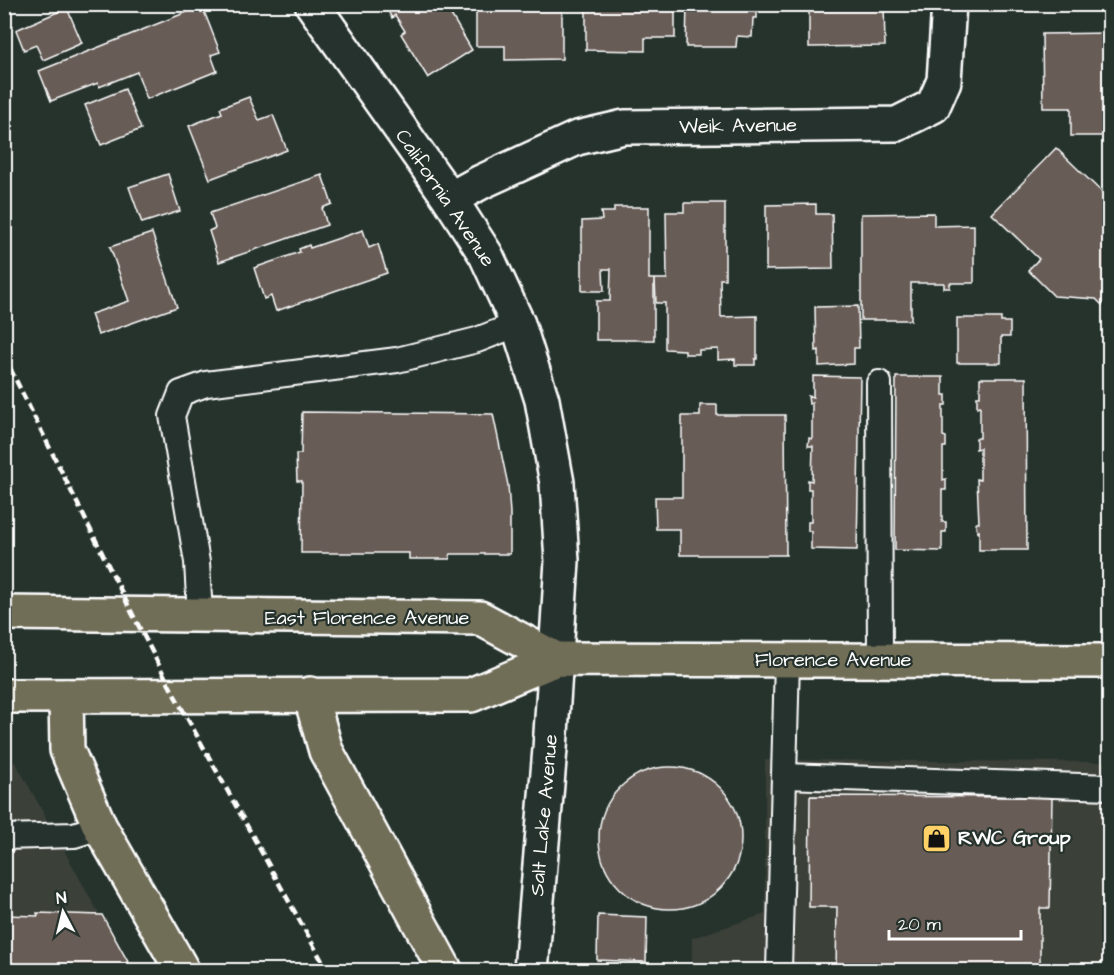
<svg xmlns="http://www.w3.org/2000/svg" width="1114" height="975" font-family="'Architects Daughter',sans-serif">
<rect width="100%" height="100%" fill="#26332d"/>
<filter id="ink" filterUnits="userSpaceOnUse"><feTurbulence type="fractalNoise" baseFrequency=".0167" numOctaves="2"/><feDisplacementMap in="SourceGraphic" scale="12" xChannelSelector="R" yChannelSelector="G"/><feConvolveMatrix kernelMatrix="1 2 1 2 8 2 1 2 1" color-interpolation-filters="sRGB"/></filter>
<g filter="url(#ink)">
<g fill="#3a3f39">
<path d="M765,760L1109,762V970H692V938L765,914Z"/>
<path d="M4,763H16L130,970H5Z"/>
</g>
<g fill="#675b56" stroke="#fff" stroke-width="1.5">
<path d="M384,4H466L450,13L472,50L428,78L401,34L405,31L395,15L392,18Z"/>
<path d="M504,4H562V59L505,60V46H476V5Z"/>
<path d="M586,4H675V38H645V51L586,50Z"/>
<path d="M687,4H754V8H757V18H753L752,37L737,36L736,47H686Z"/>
<path d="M809,4H884L885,46L809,47Z"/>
<path d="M202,6L220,52L211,55L217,71L147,99L137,72L99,87L98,83L51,101L39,71Z"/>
<path d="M67,8L82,43L43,60L36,45L24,50L16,30Z"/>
<path d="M1110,33V108H1103V136H1071V108H1043L1042,34Z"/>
<path d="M125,89L141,129L101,145L85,105Z"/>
<path d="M249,97L259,120L273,115L287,150L210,179L189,126L222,113L220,108Z"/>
<path d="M1056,148L1110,200V296L1102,305L1096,299L1054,296L1028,270L1039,259L992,214Z"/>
<path d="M168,174L180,211L142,223L129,187Z"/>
<path d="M322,175L332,204L322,208L327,225L219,262L209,231L215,228L210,213Z"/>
<path d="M684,203H725V279H720L721,317L757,316V359H755V365H735V359L718,360V349L699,350V354H685V350L665,349V303H656L655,279H667L666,212H684Z"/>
<path d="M816,204V214H832L833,269L766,270V205Z"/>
<path d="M614,207H649V279H654V340H596V301H610L611,269H603L604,291H582V221L602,220L601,212H614Z"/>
<path d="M934,213V226L974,225V283H950V288H944V283H911V320H861V214Z"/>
<path d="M363,230L369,248L378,244L387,273L276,311L271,296L264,299L254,268L300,252L299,249L309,245L310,248Z"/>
<path d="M152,233L177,307L98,335L91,314L129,301L110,247Z"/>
<path d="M858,306L859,348H854V364L819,366V350L816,351L815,307Z"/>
<path d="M957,318H1001V322H1010V337H1001V363H957Z"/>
<path d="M813,376L860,377L857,550L811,549V531H808V522H811V489H808V480L812,481L813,446H808L809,438L812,439V403L809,404L808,396L813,397Z"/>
<path d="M896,377H943V395H946V405H943V436L946,437V447H943V480L946,479V490H942V522H946V532H942V551L895,550Z"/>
<path d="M980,378H1026L1027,550H979V531L977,532L976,523H979L977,479L980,480V448L976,449V438H980V406L977,407V396H980Z"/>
<path d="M700,405H717V415H785L786,555H680V529H656L655,497H682V416H700Z"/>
<path d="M302,412L493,414L508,485L510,513V554H450V559H409V553H301L302,481H297L296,454H301Z"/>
<circle cx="670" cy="838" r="71"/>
<path d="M810,796L1052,797L1050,908H1040V970H836L837,907H809Z"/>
<path d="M37,913L102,915L128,962L121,965L124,970H4V915L38,916Z"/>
<path d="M598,915L647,917L646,962L597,960Z"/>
</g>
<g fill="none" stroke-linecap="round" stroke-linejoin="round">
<defs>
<g id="service">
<path d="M879,383L880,660"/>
<path d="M200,616L197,562L172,416L181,393L206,384L397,360L477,340L518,324"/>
<path d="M785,776L1110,787"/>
<path d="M4,837L74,835L100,827"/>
<path d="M779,970L787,660"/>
</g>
<path id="minor" d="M450,199L481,182L577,138L624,127L897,124L933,106L944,81L949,4"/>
<path id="tertiary" d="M312,4L450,199L486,255L518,324L542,400L557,483L562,561L550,749L531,970"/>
<g id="primary">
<path d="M4,613L480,618L556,659"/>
<path d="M310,694L326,751L445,970"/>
<path d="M4,696L471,695L556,659L1110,661"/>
<path d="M66,696L67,750L100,827L182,970"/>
</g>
</defs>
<use href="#service" stroke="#fff" stroke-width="28"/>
<use href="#minor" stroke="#fff" stroke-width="38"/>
<use href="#tertiary" stroke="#fff" stroke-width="38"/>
<use href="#primary" stroke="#fff" stroke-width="38"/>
<use href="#service" stroke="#26332d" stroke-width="24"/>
<use href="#minor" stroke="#26332d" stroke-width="33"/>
<use href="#tertiary" stroke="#26332d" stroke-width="33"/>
<use href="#primary" stroke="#716e59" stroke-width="33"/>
<path stroke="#fff" stroke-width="4.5" stroke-dasharray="9 4.5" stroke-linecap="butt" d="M4,356L133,615L175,696L327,970"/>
</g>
</g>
<defs>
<symbol id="shop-square" viewBox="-11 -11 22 22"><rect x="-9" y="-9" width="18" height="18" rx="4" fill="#ffd166" stroke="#26332d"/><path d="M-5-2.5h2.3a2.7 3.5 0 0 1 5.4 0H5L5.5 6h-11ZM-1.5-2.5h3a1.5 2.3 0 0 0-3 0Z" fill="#111"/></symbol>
</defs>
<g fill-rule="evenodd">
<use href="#shop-square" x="920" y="822" width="33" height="33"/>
</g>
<g text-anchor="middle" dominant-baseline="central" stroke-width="4.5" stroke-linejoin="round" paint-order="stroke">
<g font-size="20" fill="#fff" stroke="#26332d">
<text transform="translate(738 126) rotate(-1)">Weik Avenue</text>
<text transform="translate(445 198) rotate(56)">California Avenue</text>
<text x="367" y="618">East Florence Avenue</text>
<text x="833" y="660">Florence Avenue</text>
<text transform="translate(544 815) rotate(-85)">Salt Lake Avenue</text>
</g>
<g font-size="20" font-weight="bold" fill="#fff" stroke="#26332d" text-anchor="start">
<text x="958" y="838">RWC Group</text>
</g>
</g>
<rect width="1114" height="975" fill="none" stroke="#26332d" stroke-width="24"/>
<rect x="12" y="12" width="1090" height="951" fill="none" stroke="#fff" stroke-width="2" filter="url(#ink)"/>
<g transform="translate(63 912) rotate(353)" stroke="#26332d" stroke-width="4.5" paint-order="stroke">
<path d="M0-4.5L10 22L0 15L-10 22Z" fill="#ffffff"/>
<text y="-9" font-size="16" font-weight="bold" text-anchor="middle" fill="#ffffff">N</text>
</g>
<path d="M889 930v9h132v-9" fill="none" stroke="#ffffff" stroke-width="3"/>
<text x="898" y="930" font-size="18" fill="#ffffff" stroke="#26332d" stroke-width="4.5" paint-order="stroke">20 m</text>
</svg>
